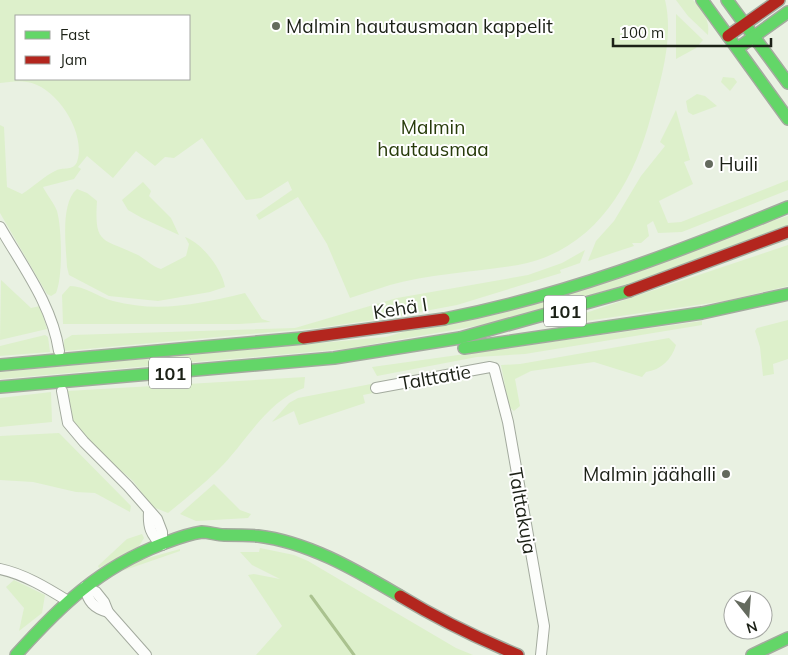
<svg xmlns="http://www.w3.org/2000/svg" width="788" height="655" font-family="Mulish,sans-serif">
<rect width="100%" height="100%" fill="#e9f1e2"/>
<g fill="#ddf0cb" fill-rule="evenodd">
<path d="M0,0H665C674,37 661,80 651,116C633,185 594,251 518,265C477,272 429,274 390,285C377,289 363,294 350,298L327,244L298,197L259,220L256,215L292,190L288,181L261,198L246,200L202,138L174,158L165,157L155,166L136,151L113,178L87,156L78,167L81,169L74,179L43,187C47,195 54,203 57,211C62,229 63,277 56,293L51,296L47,294L0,213V125L4,127L7,187L22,194C33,187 44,176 57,170C64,167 73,171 77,162C87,133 56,86 27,82C18,80 9,82 0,83ZM189,16V79H16V16Z"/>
<path d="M676,0H693C703,10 710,20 708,35L688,16Z"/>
<path d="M676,14L703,40L696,48L676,59Z"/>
<path d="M723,77L734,78L737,82L730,91L721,82Z"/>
<path d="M697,94L705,96L717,106L693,115L688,112L686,101Z"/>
<path d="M676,110L690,160L684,162L693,184L659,201L668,223L681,222L788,180V190L682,232L658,233L653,221L647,225L649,236L641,243H632L634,246L588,261L596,241L614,221L641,176L665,146L660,142Z"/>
<path d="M143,182L151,191L149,196L171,218L179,235L142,218L128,210L122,200Z"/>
<path d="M77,189L87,193L97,201C94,246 103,238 138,255C147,260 151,266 161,269L186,256L189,244L185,237C202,243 222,269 225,287L210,292L158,301L109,296L69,275L67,267C66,247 60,203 77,189Z"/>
<path d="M788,216V225L648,278L499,322L345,349L0,379V372L386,337Z"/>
<path d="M788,245V286L725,301L544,327Z"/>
<path d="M585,250L580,263L560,270L561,273L457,305L388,318L318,328L64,351V340L72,335L295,328L397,298L528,275L562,263Z"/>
<path d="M1,280L31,308L40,306L47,329L0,340Z"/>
<path d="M70,286C85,286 98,297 113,301C158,313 200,304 245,293L262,319L271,322L239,324H63L62,295Z"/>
<path d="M788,320V359L773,364L774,374L763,376L760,347L755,331L757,328Z"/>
<path d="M702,321V325L525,354L477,357L377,376L372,367Z"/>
<path d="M45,335L48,337L50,352L0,356V346Z"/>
<path d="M669,338L676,345C672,359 661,370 646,372L642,377L594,362L531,371L515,379L520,406L514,411L509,407L501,365L520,364Z"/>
<path d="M305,377L304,388C266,401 246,443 218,470C203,485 185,499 168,513L153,507L133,481L93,446L74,425L68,406L67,391Z"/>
<path d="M371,384L373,393L363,395L365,403L299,425L294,411L272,422L289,403L298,398Z"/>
<path d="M51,392L52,422L0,427V398Z"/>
<path d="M59,433L131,506L130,512L95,493L76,492L33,482L0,480V436Z"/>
<path d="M214,484L240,510L251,514L248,518L196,521L180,514Z"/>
<path d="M142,534L144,538L139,546L99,568L98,566L127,539Z"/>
<path d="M260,548L294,555L308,561L456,648L473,655H256L282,626L248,575L254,574L280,579L252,565L240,552H259Z"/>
<path d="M180,549V551L122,571L137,561Z"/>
<path d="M14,580L45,595L42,613L19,631L24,608L6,587Z"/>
</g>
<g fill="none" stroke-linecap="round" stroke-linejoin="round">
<path stroke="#aac28f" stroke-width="3" d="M311,596L354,655"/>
<defs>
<g id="street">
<path d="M0,227C23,267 52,305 59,351"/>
<path d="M376,388L490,367L494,368L508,422L544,626L541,655"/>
<path d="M62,391L68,423L84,442L128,486L157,519L162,532V545"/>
<path d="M149,512C148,527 151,535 162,545"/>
<path d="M0,569C24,574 47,588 68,601"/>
<path d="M85,587L96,592L104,602L108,612L146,655"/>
<path d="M85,587C88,602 94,608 108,612"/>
</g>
<g id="fast">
<path d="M702,0L788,119"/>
<path d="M727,0L788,83"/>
<path d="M738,48L788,12"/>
<path d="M444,319C563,296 676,253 788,207"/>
<path d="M464,348L702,313L788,294"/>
<path d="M0,365L303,338"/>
<path d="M0,387L334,358L460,338L629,291"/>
<path d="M16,655C60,606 99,568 162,544C175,539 187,534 202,532C209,532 217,535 224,535C235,535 247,535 258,536C309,542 357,571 400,596"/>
<path d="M752,655L788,638"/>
</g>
<g id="jam">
<path d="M728,36L779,0"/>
<path d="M629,291L788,232"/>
<path d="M303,338L444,319"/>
<path d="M400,596C438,619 477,638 518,655"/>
</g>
</defs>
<use href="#street" stroke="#a3aa9e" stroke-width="12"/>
<use href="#fast" stroke="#a3aa9e" stroke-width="14"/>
<use href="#jam" stroke="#a3aa9e" stroke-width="14"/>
<use href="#street" stroke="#fcfdfb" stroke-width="10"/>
<use href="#fast" stroke="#63d668" stroke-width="11"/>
<use href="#jam" stroke="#b3261e" stroke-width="11"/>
</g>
<g fill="#646a5e" stroke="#fff" stroke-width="2">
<circle cx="276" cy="26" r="5"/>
<circle cx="709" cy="164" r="5"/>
<circle cx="726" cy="474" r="5"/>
</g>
<g text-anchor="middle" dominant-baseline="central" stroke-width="4" stroke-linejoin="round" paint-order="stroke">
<g fill="#fff" stroke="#60645d" stroke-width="1">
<rect x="544" y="295.5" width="42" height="31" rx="4"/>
<rect x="149" y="357.5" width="42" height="31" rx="4"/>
</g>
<g font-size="18" font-weight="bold" fill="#1c2117">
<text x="565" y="311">101</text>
<text x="170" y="373">101</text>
</g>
<g font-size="19" fill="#1c2117" stroke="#fff" text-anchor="start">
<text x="286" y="26">Malmin hautausmaan kappelit</text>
<text x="719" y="164">Huili</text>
<text x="716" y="474" text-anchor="end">Malmin jäähalli</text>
</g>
<g font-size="19" fill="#273b0a" stroke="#fff">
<text x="433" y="127">Malmin<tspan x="433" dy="22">hautausmaa</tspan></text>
</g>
<g font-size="19" fill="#1c2117" stroke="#fff">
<text transform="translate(400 308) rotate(-9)">Kehä I</text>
<text transform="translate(435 377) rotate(-10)">Talttatie</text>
<text transform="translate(523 511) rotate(80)">Talttakuja</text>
</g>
</g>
<rect x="15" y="15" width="175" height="65" fill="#ffffff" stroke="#a4a6a2"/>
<rect x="25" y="31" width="25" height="8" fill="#63d668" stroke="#a4a6a2"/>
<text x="60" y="40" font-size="15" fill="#1c2117">Fast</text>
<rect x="25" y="56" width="25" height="8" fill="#b3261e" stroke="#a4a6a2"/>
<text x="60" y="65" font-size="15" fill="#1c2117">Jam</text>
<g transform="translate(748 615) rotate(163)"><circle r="24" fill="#ffffff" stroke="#a4a6a2"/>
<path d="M0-4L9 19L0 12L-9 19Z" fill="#646a5e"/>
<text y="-8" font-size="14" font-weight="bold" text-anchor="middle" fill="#1c2117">N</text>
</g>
<path d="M613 38v8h158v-8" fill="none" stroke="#1c2117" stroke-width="2.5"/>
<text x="620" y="38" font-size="15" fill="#1c2117" stroke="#ffffff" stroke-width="4" paint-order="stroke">100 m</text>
</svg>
